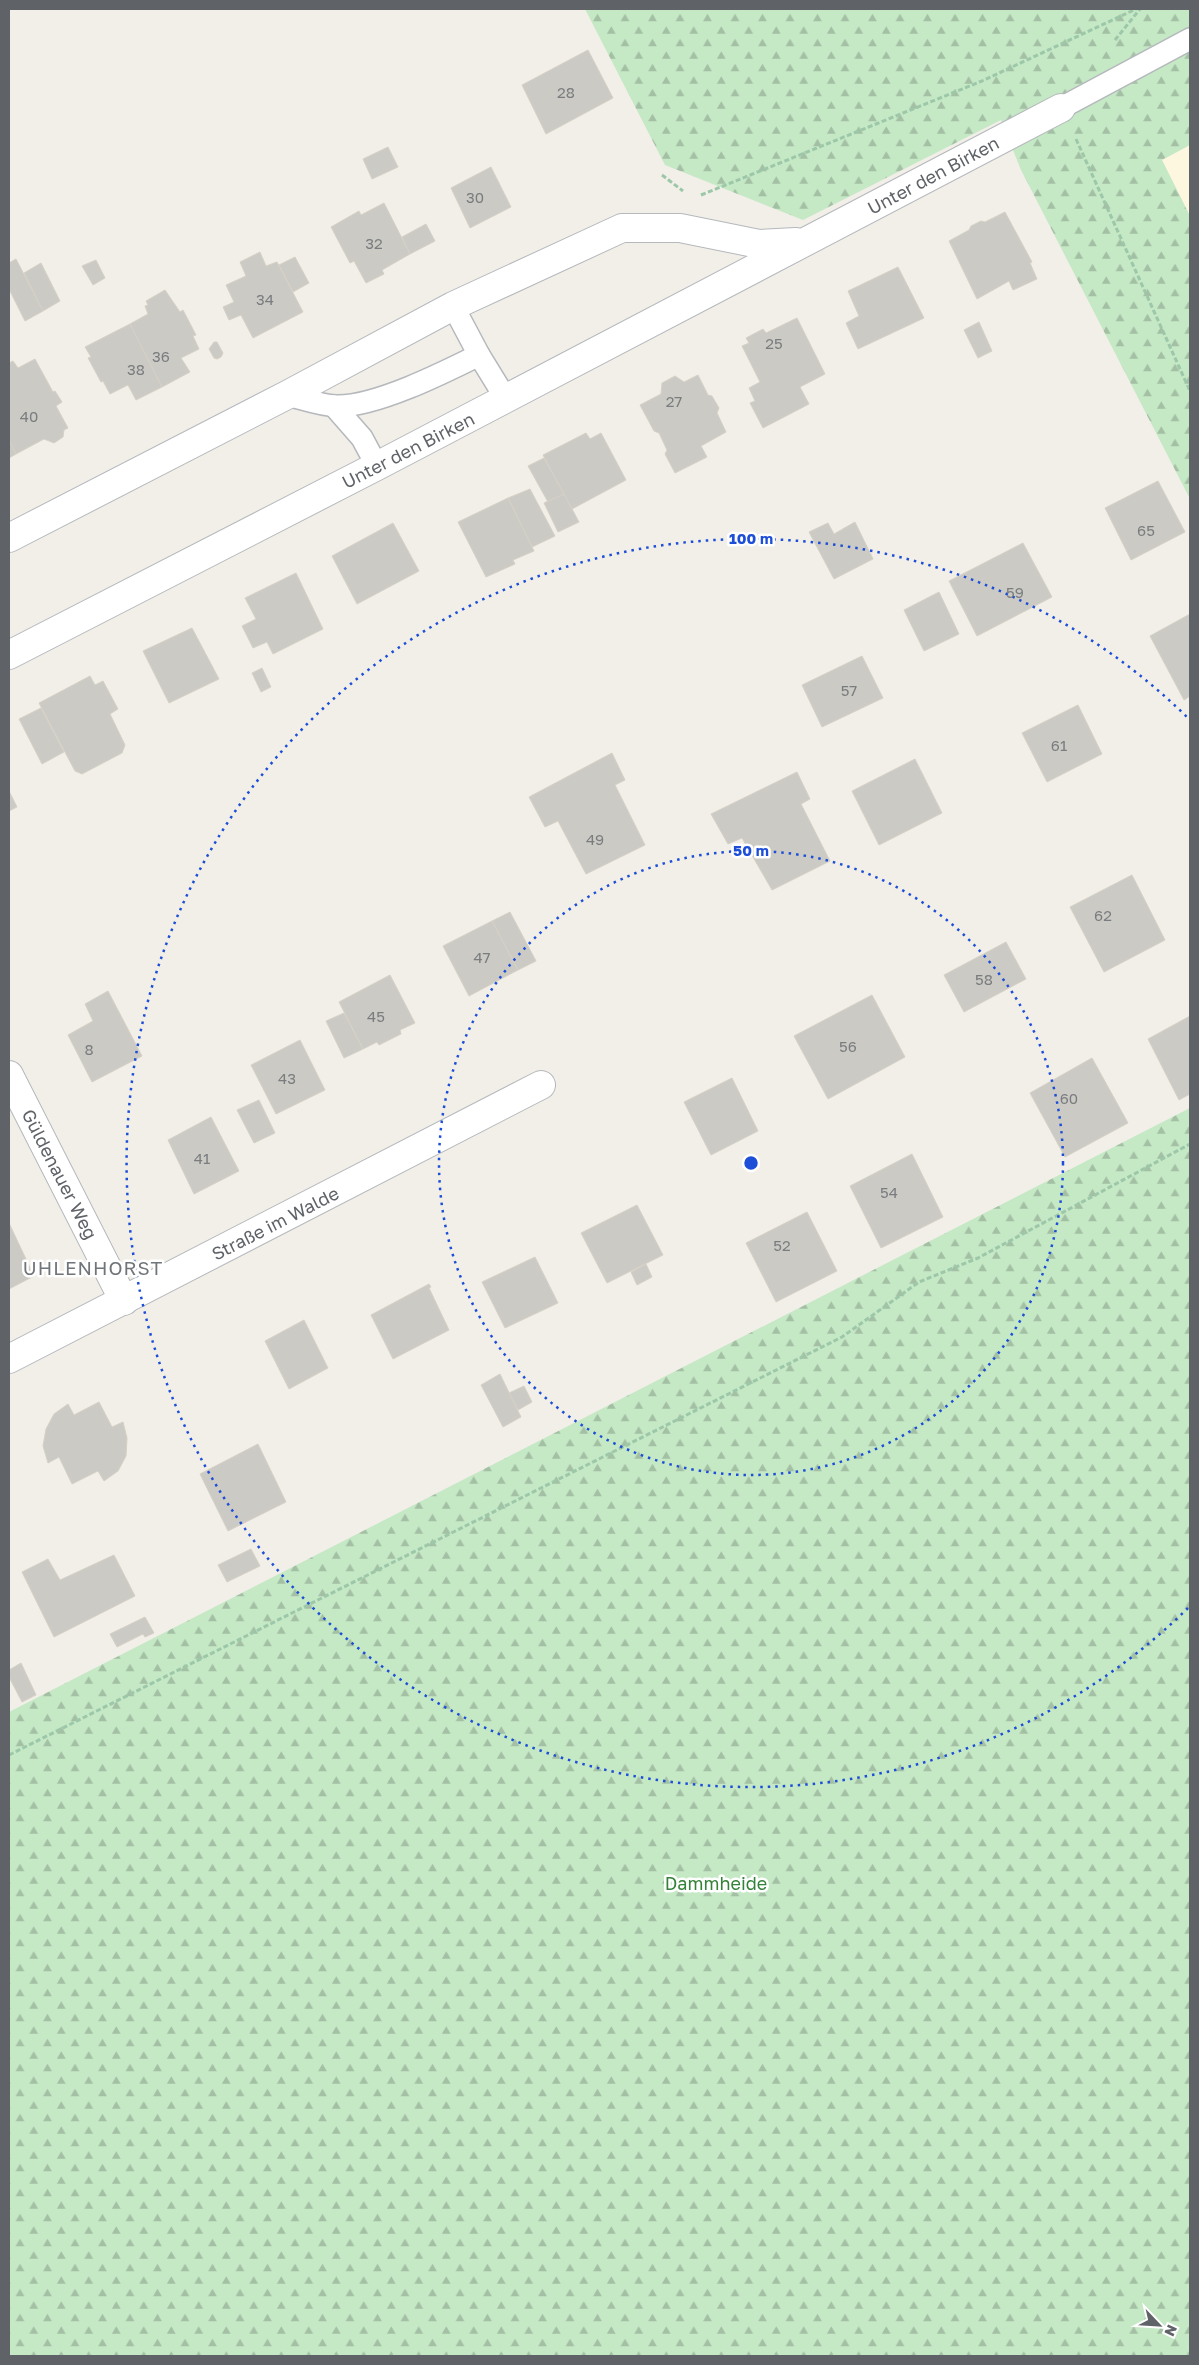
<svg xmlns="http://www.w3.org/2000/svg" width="1199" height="2365" font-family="'Golos Text',sans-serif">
<defs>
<pattern id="forest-firs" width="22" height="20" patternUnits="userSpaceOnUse" patternTransform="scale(1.25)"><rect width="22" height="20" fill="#c5e8c5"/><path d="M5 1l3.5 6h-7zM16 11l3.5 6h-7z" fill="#a3c0a4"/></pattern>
</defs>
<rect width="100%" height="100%" fill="#f1efe8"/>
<path fill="#fef7e0" d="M1190,145V216L1162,160Z"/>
<g fill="url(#forest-firs)">
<path d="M585,9H1190V145L1162,160L1190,216V499L1021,170L1001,120L803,220L665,165Z"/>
<path d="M1190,1108V2356H9V1712Z"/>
</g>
<g fill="#cccac5" stroke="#d6d1c6">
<path d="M588,50L613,98L546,134L522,85Z"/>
<path d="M388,147L398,167L372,179L363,159Z"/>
<path d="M491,167L511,207L470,228L451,188Z"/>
<path d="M384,203L410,254L382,270L384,274L366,283L354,261L350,263L331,227L359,211L361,215Z"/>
<path d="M1005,212L1032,262L1030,263L1037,279L1013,290L1009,281L977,299L949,241L969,230L971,226L981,221L985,222Z"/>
<path d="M426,224L435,241L410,254L402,237Z"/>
<path d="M260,252L266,266L277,262L303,312L253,338L241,315L229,320L223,307L234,302L226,285L246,276L240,262Z"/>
<path d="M295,257L309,283L293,292L279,265Z"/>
<path d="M16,259L43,311L25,321L9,289V263Z"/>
<path d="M96,260L105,278L93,285L82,266Z"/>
<path d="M41,263L60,301L43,311L24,273Z"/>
<path d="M898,267L924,318L858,349L846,323L859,316L848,291Z"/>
<path d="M165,290L180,312L183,310L196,335L193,336L199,349L181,358L190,372L162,387L130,324L148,314L145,306L148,305L146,301Z"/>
<path d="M797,318L825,374L800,387L809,404L763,428L750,403L755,401L749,388L760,382L742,346L749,343L746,338L763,329L766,333Z"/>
<path d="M979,322L992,351L978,358L964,330Z"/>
<path d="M130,324L162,387L136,400L128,385L110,394L103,381L101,382L88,358L91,357L85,347Z"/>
<path d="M214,342H217L223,353L221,357L217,359L214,358L209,349Z"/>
<path d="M35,359L53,392L55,391L62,402L56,406L68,428L64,430L63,437L54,443L44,439L16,454L9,440V363L13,361L18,368Z"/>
<path d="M698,375L708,395L712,396L719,408L717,413L726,432L701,446L707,457L675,473L665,454L667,450L659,433L654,431L640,405L661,394L662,383L675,376L684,382Z"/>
<path d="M586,433L590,439L601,433L626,480L572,509L543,455Z"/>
<path d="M9,440L16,454L9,458Z"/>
<path d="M544,458L564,494L548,502L528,466Z"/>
<path d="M1158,481L1185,532L1131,560L1105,508Z"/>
<path d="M530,489L555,536L532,547L508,498Z"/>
<path d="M564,494L579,522L558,532L544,503Z"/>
<path d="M508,498L534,551L513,560L515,564L486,577L458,522Z"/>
<path d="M855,522L873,559L834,579L809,532L828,523L834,534Z"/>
<path d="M393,523L419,571L357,604L332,556Z"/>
<path d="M1023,543L1052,597L977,636L949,581Z"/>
<path d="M296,573L323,629L273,654L267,642L253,648L242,626L256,619L245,598Z"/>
<path d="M939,592L959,634L924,651L904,610Z"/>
<path d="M1190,614V696L1184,700L1150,636Z"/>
<path d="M192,628L219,679L169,703L143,651Z"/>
<path d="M862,656L883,698L822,727L802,685Z"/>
<path d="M262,668L271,687L261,692L252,673Z"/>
<path d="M90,676L95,685L103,681L118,709L110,714L125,745L122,753L82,774L75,771L39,703Z"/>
<path d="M1078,705L1102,754L1047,782L1022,733Z"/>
<path d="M41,708L64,752L42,764L19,719Z"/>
<path d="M612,753L625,780L615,785L645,845L586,874L558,821L545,827L529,797Z"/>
<path d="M915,759L942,813L879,845L852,791Z"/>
<path d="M797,772L810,799L801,804L830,861L772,890L742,838L728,844L711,814Z"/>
<path d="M9,791L17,807L9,811Z"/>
<path d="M1132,875L1165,940L1104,972L1070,907Z"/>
<path d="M510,912L536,961L518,970L492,921Z"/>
<path d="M492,921L518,970L469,996L443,946Z"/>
<path d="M1006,942L1026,979L964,1012L944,975Z"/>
<path d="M390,975L415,1023L400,1030L401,1034L379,1045L377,1042L363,1049L339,1002Z"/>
<path d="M108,991L142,1056L92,1082L68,1035L93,1021L85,1004Z"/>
<path d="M872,995L905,1057L828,1099L794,1036Z"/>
<path d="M344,1013L363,1049L344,1058L326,1021Z"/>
<path d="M1190,1016V1094L1179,1100L1148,1039Z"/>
<path d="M300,1040L325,1090L276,1114L251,1065Z"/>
<path d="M1092,1058L1128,1123L1065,1157L1030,1093Z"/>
<path d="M732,1078L758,1131L711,1155L684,1102Z"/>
<path d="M259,1100L275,1133L254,1143L237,1110Z"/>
<path d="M211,1117L239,1171L194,1194L168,1140Z"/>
<path d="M912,1154L943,1217L881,1248L850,1186Z"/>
<path d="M637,1205L663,1255L607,1283L581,1233Z"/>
<path d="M807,1212L837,1271L776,1302L746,1243Z"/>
<path d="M9,1223L34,1276L9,1289Z"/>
<path d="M535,1257L558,1303L505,1328L482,1282Z"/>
<path d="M646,1264L652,1277L637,1285L631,1272Z"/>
<path d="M429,1284L431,1287L429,1288L449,1330L393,1359L371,1315Z"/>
<path d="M304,1320L328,1368L289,1389L265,1341Z"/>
<path d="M500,1374L521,1417L503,1427L481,1385Z"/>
<path d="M524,1386L532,1402L518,1410L509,1393Z"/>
<path d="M99,1402L112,1427L123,1422L127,1438L126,1456L118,1471L104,1481L98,1471L72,1484L59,1457L48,1463L43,1446L46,1429L54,1414L68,1404L74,1415Z"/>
<path d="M258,1444L286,1502L228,1531L200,1474Z"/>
<path d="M251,1549L260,1566L227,1582L218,1565Z"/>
<path d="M114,1555L135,1596L54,1637L22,1572L48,1559L60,1580Z"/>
<path d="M145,1617L154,1633L145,1637L143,1634L117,1647L110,1634Z"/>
<path d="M21,1663L36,1695L22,1702L9,1677V1670Z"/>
</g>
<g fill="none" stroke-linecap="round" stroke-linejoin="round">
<defs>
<g id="service">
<path d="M1061,108L1190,39"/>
<path d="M453,306L479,355L506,399"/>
<path d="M287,395C303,399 320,405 336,406C375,407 443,373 479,355"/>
<path d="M334,406L362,438L377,466"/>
</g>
<g id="minor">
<path d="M9,538L287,395L453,306L622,228H680L759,244L796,242"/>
<path d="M9,655L377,466L1061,108"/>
<path d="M9,1075L124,1301"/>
<path d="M9,1359L541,1085"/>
</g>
</defs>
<use href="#service" stroke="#b5b8bc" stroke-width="24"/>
<use href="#minor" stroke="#b5b8bc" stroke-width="30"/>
<g stroke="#9cc7a9" stroke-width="3" stroke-dasharray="5 2.5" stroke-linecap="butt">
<path d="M1115,40L1140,9"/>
<path d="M1076,139L1190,391"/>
<path d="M662,175L683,191"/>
<path d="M701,195L982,81L1136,9"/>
<path d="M9,1755L842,1337L919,1282L978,1258L1190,1144"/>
</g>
<use href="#service" stroke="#fff" stroke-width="21"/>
<use href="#minor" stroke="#fff" stroke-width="28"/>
</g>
<g fill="none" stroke="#1d4ed8" stroke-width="2.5" stroke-dasharray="2.5 5">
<circle cx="751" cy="1163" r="312"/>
<path d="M1188 1608A624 624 0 1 1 1188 718"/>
</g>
<g text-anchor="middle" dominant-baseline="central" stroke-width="5" stroke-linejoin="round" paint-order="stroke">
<g font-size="15" fill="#7a7d7f">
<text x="566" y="92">28</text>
<text x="475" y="197">30</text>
<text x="374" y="243">32</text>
<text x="265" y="299">34</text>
<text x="774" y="343">25</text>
<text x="161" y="356">36</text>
<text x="136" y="369">38</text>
<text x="674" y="401">27</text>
<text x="29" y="416">40</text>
<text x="1146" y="530">65</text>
<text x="1015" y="592">59</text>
<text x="849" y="690">57</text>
<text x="1059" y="745">61</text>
<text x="595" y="839">49</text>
<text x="1103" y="915">62</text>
<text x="482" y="957">47</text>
<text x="984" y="979">58</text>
<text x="376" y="1016">45</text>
<text x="848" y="1046">56</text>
<text x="89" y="1049">8</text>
<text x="287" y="1078">43</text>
<text x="1069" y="1098">60</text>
<text x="202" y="1158">41</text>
<text x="889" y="1192">54</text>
<text x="782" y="1245">52</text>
</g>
<g font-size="18" fill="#5f6368" stroke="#fff">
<text transform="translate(933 175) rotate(-28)">Unter den Birken</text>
<text transform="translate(408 450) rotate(-27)">Unter den Birken</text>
<text transform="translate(60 1174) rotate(63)">Güldenauer Weg</text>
<text transform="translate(275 1223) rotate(-27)">Straße im Walde</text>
</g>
<g font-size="18" fill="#348238" stroke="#fff">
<text x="716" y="1883">Dammheide</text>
</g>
<g font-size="19" letter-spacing="1" fill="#70757a" stroke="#fff">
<text x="93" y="1267">UHLENHORST</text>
</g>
</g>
<circle cx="751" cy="1163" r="8" fill="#1d4ed8" stroke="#fff" stroke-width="2.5"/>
<g font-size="15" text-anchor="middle" font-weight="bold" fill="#1d4ed8" stroke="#fff" stroke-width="5" stroke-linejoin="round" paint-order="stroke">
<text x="751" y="544">100 m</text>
<text x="751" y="856">50 m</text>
</g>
<rect width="1199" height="2365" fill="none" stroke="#5f6368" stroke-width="20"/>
<g transform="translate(1159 2325) rotate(115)" stroke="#ffffff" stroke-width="4" paint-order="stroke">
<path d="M0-4L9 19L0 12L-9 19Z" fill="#5f6368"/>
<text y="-8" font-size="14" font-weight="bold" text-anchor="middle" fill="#5f6368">N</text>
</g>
</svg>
